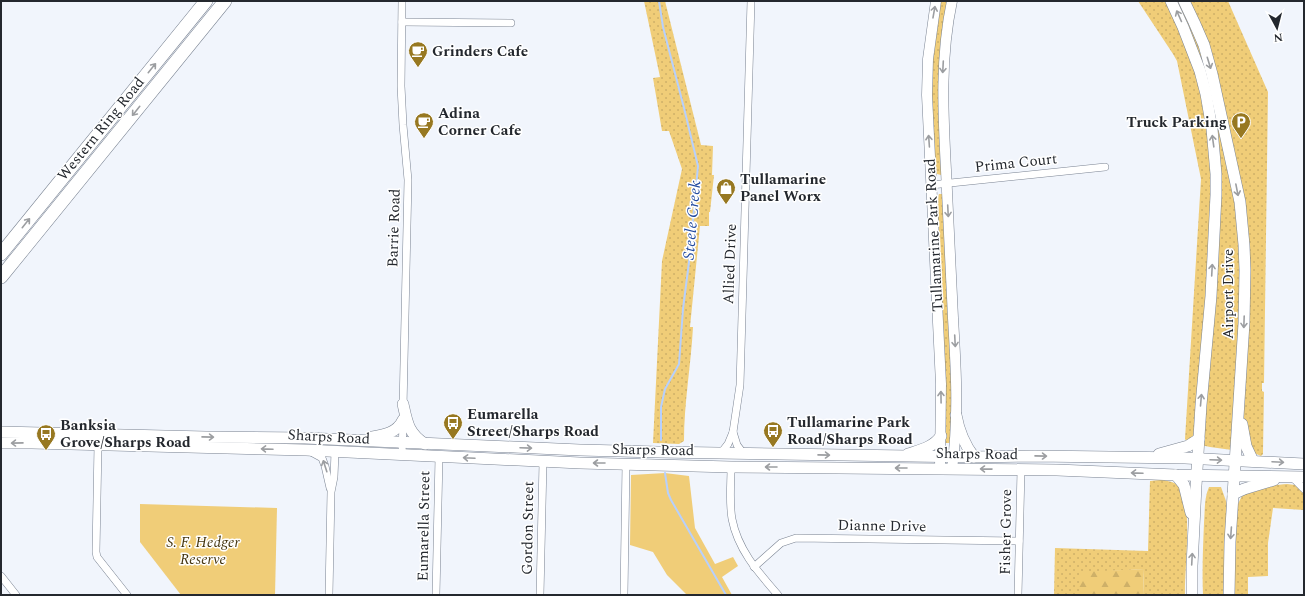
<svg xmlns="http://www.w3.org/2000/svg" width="1305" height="596" font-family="Spectral,serif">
<defs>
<pattern id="grass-dots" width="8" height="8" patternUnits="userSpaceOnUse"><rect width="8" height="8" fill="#f0cd78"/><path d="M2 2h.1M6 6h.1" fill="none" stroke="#ceb068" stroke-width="1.8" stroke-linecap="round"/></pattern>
<pattern id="forest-firs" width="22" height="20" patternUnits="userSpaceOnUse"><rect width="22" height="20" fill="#f0cd78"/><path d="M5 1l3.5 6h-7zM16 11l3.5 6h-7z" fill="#ceb068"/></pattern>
</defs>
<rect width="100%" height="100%" fill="#f1f5fc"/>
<g fill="url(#grass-dots)">
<path d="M644,1H665L701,145L713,146L712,175H714L710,212H709V226H700L690,327H693C691,365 684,403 684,441L679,444L653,443L662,261L682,169L669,131H662L653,78L660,77Z"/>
<path d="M940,1H948L941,175L937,174L936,172L930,104L935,28Z"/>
<path d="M1138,1H1228L1268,92L1264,383H1262V391L1264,392L1263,451V454L1261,456L1254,453L1210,447L1187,442L1185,439L1201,179L1177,61L1173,54Z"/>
<path d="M939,194H943L951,345L953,443H944L937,242C938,234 937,198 939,194Z"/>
<path d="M1160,480C1165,480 1174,482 1178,485C1194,499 1184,573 1185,595H1143L1144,569L1079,573V595H1054L1055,548L1148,551L1150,481Z"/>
<path d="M1287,484L1295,485L1304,493V510L1273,508L1268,543V576L1248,577V595H1234L1236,509C1238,504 1240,498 1244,494C1252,486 1276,485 1287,484Z"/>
<path d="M1209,487H1221L1226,501L1228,513L1227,595H1203C1202,571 1203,547 1204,523C1205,511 1204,498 1209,487Z"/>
</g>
<path fill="url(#forest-firs)" d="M1144,569L1143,595H1079V572Z"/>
<g fill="#f0cd78">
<path d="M665,473L689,476L695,528L715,564L733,557L738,566L722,577L732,595H687L667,575L653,552L630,545L631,475Z"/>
<path d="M140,504L277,508L275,595H181L140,542Z"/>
</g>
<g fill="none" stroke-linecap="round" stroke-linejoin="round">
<g stroke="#b7d0fd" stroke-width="2">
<path d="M659,1L663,27L684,108L698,166L689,262L683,309L679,364L665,389L661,407V440"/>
<path d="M665,473L668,493L671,500L726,595"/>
</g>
<defs>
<g id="street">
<path d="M402,1L401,86L403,125L408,180L403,408"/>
<path d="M402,22L511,23"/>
<path d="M931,185L1105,167"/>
<path d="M733,432L737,445L743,453"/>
<path d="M98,445L96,552L97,557L127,595"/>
<path d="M311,452L322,458L325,466L330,488"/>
<path d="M721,453L728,444L733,432L740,385L751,1"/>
<path d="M402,455L403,421"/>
<path d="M731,467C731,484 729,502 732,519C738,550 758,572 778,595"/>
<path d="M1293,478L1304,489"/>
<path d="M754,567L781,543L796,538L1019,541"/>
<path d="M1,576L16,595"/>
<path d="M329,595L331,492L334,477L335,452"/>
<path d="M436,595L439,457"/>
<path d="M540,595L543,462"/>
<path d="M624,595L626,464"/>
<path d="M1018,595L1021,470"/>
</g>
<g id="secondary">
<path d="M936,1L928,59L927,95L941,384L940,469"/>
<path d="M952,1C940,57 943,113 946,170C948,219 951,268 953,318C956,368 959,418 952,469"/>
</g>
<g id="primary">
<path d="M1171,1L1183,27L1200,71L1206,94L1212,129L1216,174V195L1211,296L1201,405L1196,486L1192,566V595"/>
<path d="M1184,1L1194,22L1204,45L1212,74L1240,202L1244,245L1245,270L1244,323L1230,542L1229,595"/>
<path d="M403,404C407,422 408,433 425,444"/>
<path d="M956,415C959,432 964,444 974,457"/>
<path d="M1242,424L1246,446L1253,461"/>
<path d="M1,432L206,437L305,438L580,450L658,452L974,457L1035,456L1185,458L1304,464"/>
<path d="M372,437C384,435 397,433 403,420"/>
<path d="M1,443H32L306,450L580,463L731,467L1057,470L1176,475L1304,477"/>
<path d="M908,454C920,450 934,447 941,436"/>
<path d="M1159,454L1188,446L1199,439"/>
<path d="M1176,475L1184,485L1191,513"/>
<path d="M1233,494L1244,489L1274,480"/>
</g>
<g id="highway">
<path d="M1,254L206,1"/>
<path d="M1,277L225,1"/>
</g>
</defs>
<use href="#street" stroke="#7a8392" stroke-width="8"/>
<use href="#secondary" stroke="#7a8392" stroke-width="11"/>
<use href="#primary" stroke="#7a8392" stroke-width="12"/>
<use href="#highway" stroke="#7a8392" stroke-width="14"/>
<use href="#street" stroke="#fff" stroke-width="7"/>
<use href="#secondary" stroke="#fff" stroke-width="10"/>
<use href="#primary" stroke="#fff" stroke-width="11"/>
<use href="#highway" stroke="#fff" stroke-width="13"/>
</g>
<defs><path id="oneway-shaft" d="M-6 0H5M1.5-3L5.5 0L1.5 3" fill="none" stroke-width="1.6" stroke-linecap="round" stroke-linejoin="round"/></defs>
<g stroke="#9c9ea1">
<use href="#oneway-shaft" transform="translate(934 12) rotate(-80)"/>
<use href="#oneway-shaft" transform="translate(1179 16) rotate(-114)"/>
<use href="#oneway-shaft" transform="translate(1209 63) rotate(73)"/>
<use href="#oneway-shaft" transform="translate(943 67) rotate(93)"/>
<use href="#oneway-shaft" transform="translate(152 68) rotate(-51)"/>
<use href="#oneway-shaft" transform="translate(136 111) rotate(129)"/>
<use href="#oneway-shaft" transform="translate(929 141) rotate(-94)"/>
<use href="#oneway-shaft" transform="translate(1213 141) rotate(-98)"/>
<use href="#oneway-shaft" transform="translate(1237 190) rotate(79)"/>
<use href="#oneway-shaft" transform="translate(948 211) rotate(87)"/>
<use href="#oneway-shaft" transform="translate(26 223) rotate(-51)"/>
<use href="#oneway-shaft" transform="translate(1212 270) rotate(-87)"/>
<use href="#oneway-shaft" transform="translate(1244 322) rotate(92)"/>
<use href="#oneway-shaft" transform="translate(955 341) rotate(87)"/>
<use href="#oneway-shaft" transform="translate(941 397) rotate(-91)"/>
<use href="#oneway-shaft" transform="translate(1201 400) rotate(-85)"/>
<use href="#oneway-shaft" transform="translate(208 437) rotate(1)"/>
<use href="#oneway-shaft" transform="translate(17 443) rotate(179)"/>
<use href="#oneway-shaft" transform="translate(526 448) rotate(2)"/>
<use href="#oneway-shaft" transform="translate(267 449) rotate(-178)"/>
<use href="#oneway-shaft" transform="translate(824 455) rotate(1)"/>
<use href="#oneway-shaft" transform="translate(1041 456) rotate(1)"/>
<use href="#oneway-shaft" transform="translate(469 458) rotate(-177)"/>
<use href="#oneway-shaft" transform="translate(1216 460) rotate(2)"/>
<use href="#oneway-shaft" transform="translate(1278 462) rotate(3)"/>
<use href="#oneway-shaft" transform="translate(599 463) rotate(-180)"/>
<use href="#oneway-shaft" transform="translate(325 466) rotate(-108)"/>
<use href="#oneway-shaft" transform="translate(771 467) rotate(-180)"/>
<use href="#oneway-shaft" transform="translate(901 468) rotate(-180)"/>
<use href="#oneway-shaft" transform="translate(986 469) rotate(-179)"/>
<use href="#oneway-shaft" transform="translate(1137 473) rotate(-178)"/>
<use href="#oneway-shaft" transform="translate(1231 533) rotate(94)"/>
<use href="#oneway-shaft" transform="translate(1192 559) rotate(-87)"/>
</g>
<defs>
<symbol id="cafe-pin" viewBox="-11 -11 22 30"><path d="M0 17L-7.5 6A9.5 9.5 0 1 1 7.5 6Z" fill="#977821" stroke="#fff"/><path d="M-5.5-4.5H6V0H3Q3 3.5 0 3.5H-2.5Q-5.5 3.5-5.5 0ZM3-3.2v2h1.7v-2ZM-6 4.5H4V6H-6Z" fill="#fff"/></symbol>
<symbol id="parking-pin" viewBox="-11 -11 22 30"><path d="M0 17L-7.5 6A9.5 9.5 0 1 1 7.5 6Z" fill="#977821" stroke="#fff"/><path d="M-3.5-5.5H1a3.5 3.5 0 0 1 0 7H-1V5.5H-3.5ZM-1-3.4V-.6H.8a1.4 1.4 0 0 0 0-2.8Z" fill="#fff"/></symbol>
<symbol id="shop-pin" viewBox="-11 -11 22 30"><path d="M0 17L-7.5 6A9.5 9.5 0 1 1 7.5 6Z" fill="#977821" stroke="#fff"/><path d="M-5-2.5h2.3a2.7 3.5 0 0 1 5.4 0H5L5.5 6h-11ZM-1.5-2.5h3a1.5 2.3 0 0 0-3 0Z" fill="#fff"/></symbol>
<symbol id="bus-pin" viewBox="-11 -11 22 30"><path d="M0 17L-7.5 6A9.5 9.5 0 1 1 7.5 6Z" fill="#977821" stroke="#fff"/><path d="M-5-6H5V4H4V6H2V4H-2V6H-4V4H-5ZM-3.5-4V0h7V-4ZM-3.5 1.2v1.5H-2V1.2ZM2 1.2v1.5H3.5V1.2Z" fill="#fff"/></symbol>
</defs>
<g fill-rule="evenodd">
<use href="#cafe-pin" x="407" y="40" width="22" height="30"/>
<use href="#cafe-pin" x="413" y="111" width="22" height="30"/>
<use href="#parking-pin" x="1230" y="111" width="22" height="30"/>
<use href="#shop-pin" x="715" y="177" width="22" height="30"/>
<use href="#bus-pin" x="442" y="412" width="22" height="30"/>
<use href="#bus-pin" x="762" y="420" width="22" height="30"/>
<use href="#bus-pin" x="35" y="423" width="22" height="30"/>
</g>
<g text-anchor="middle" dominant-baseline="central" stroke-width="3" stroke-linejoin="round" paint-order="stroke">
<g font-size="15" font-weight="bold" fill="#24282e" stroke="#fff" text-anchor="start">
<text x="432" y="51">Grinders Cafe</text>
<text x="438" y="113">Adina<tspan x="438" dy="17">Corner Cafe</tspan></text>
<text x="1227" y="122" text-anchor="end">Truck Parking</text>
<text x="740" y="179">Tullamarine<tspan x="740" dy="17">Panel Worx</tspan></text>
<text x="467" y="414">Eumarella<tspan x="467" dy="17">Street/Sharps Road</tspan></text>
<text x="787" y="422">Tullamarine Park<tspan x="787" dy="17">Road/Sharps Road</tspan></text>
<text x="60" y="425">Banksia<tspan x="60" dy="17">Grove/Sharps Road</tspan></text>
</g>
<g font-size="15" fill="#24282e" stroke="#fff">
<text transform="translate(101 129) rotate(-51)">Western Ring Road</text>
<text transform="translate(1016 163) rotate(-6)">Prima Court</text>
<text transform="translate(394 228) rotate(-88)">Barrie Road</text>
<text transform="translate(934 235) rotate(-93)">Tullamarine Park Road</text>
<text transform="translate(730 264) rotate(-88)">Allied Drive</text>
<text transform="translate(1228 294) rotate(-90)">Airport Drive</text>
<text transform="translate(329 437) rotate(3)">Sharps Road</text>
<text transform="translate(653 450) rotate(1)">Sharps Road</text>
<text transform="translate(977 454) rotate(1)">Sharps Road</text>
<text transform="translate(424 526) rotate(-89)">Eumarella Street</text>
<text transform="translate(882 526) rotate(1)">Dianne Drive</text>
<text transform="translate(528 528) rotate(-89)">Gordon Street</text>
<text transform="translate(1006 532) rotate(-89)">Fisher Grove</text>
</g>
<g font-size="15" font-style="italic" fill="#453610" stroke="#fff">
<text x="203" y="542">S. F. Hedger<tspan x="203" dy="17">Reserve</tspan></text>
</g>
<g font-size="16" font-style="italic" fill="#224a9f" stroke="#fff">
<text transform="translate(692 220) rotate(-85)">Steele Creek</text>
</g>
</g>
<rect width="1305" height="596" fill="none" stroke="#24282e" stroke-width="4"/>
<g transform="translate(1277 28) rotate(173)" stroke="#ffffff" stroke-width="3" paint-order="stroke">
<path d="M0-3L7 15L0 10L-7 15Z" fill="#24282e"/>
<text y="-6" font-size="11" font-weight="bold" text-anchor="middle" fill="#24282e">N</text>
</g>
</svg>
